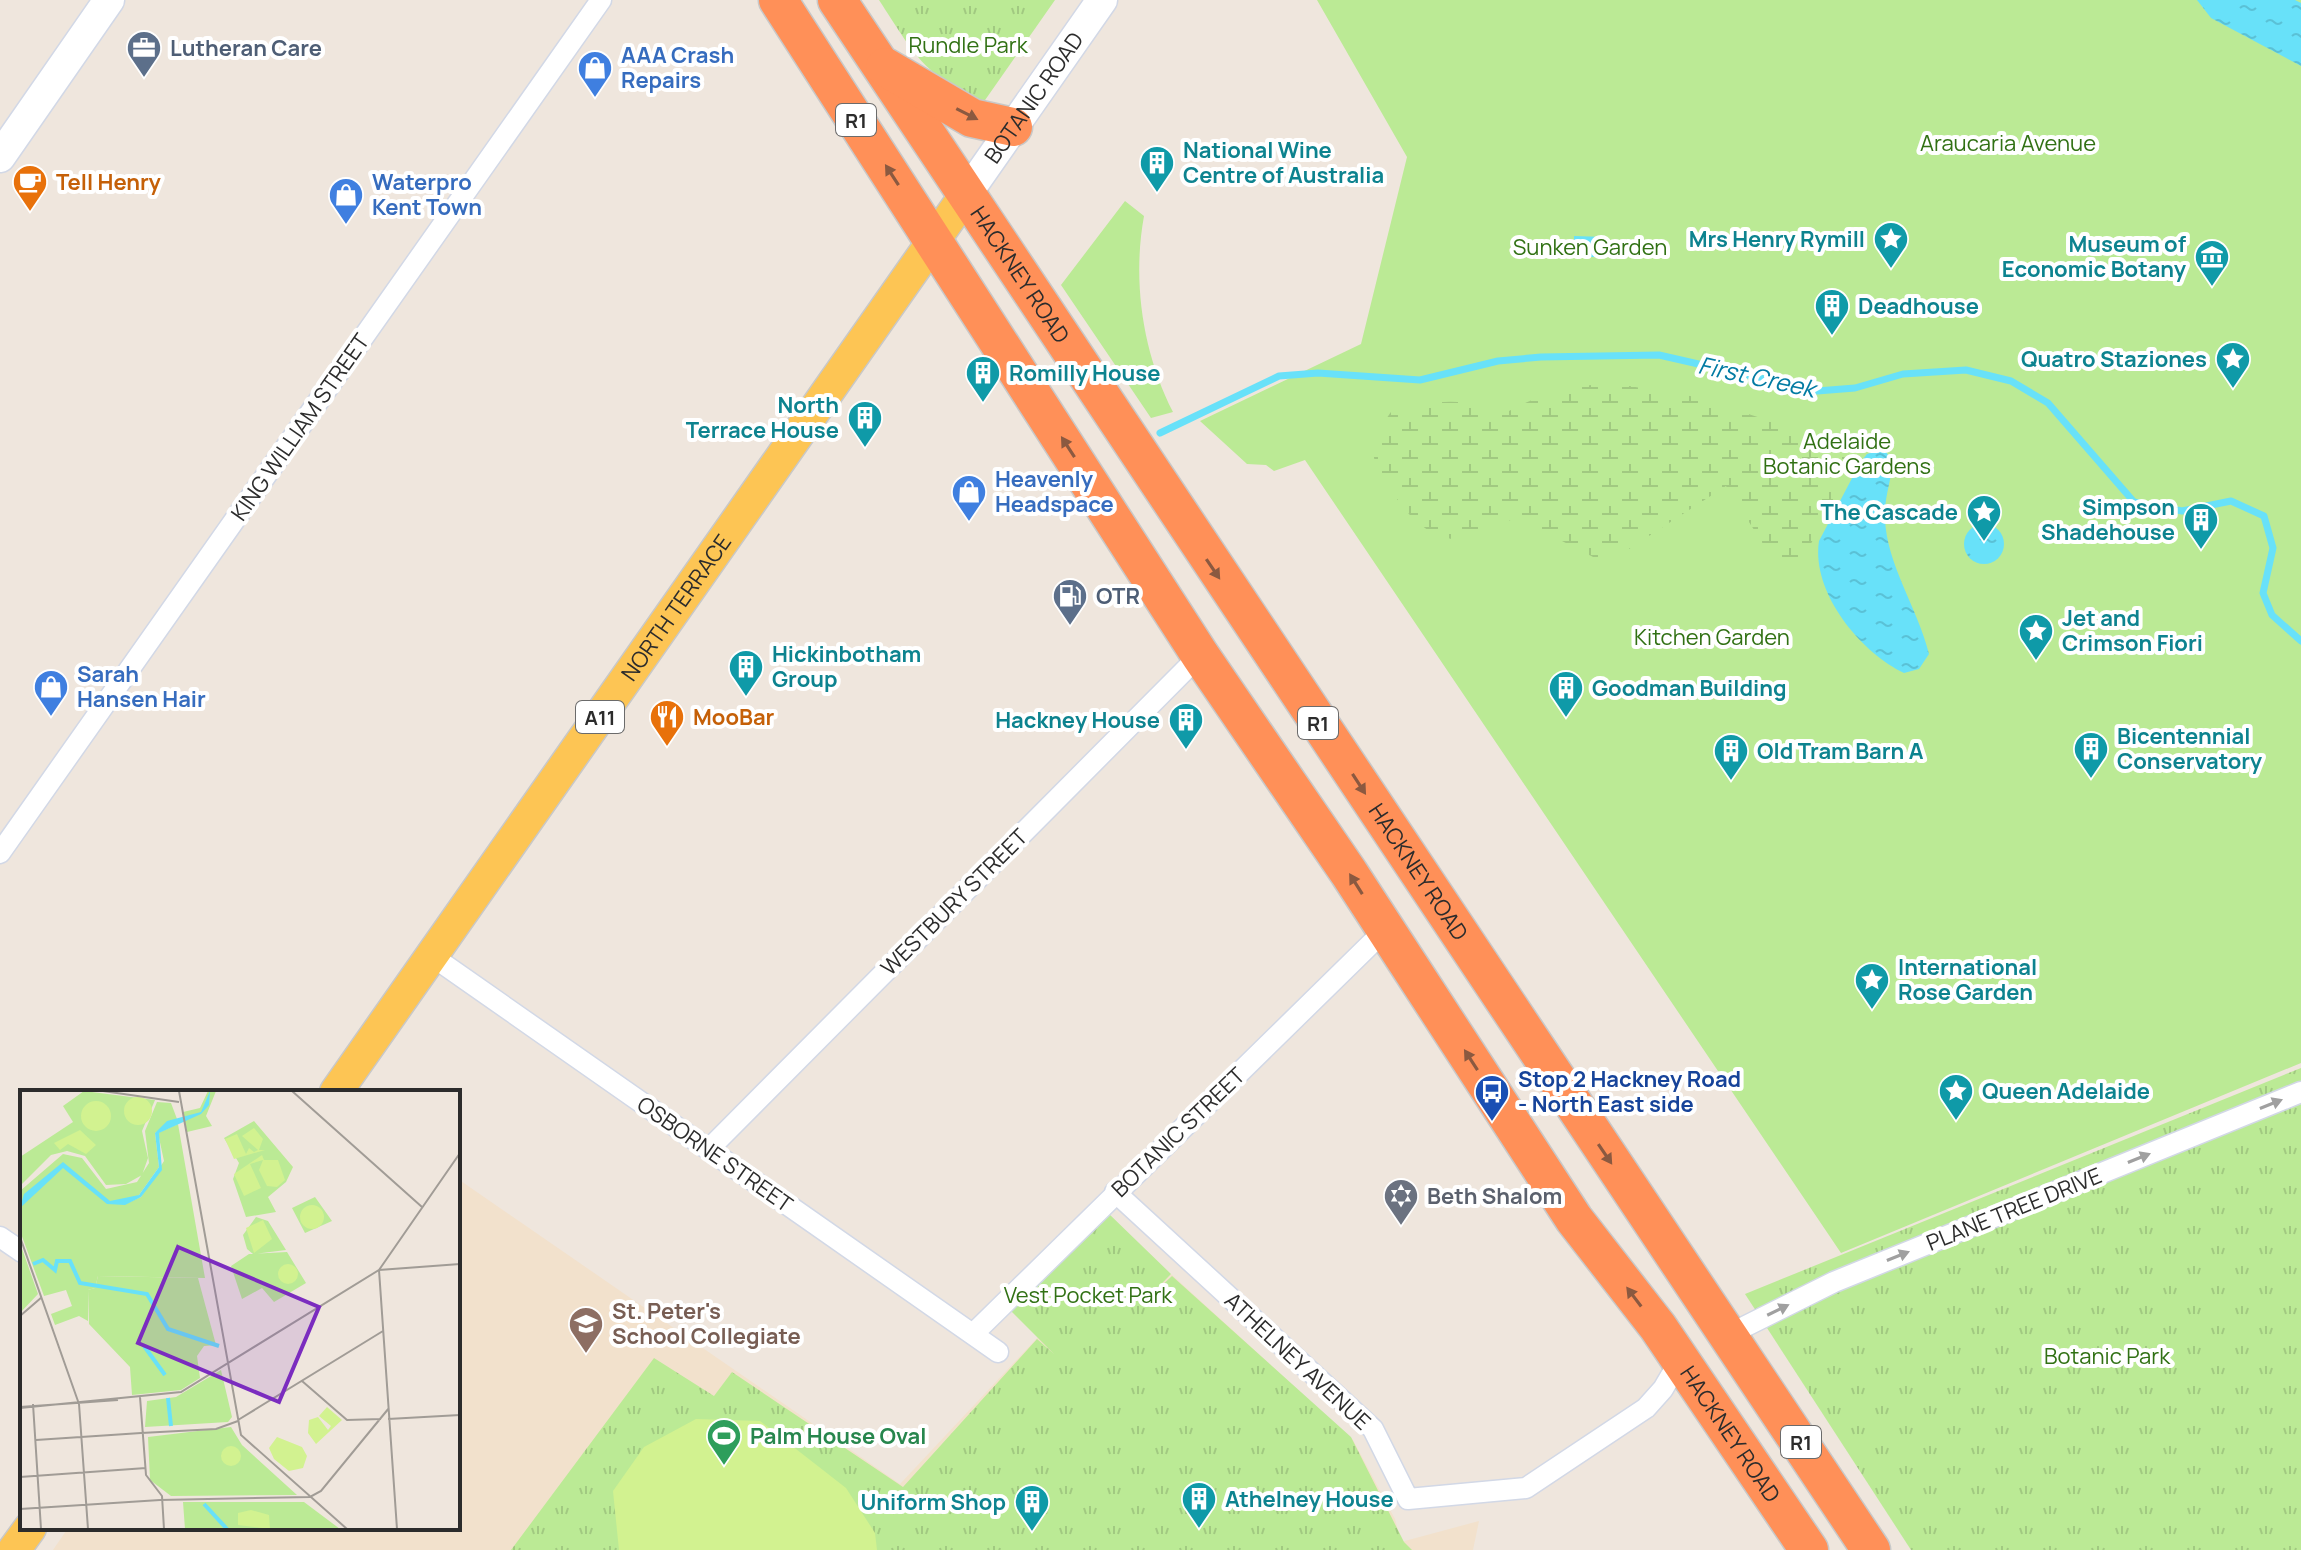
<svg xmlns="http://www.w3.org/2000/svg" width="2301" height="1550" font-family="Manrope,sans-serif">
<defs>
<pattern id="wetland-marsh" width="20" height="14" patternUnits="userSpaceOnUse" patternTransform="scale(2)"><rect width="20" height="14" fill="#bbea95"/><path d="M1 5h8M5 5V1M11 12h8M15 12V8" fill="none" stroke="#a1c981"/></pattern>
<pattern id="park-tufts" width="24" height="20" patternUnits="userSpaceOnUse" patternTransform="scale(2)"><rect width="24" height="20" fill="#bbea95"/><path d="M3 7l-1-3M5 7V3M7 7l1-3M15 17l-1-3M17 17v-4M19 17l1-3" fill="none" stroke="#a1c981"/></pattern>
<pattern id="water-ripples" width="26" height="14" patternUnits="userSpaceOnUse" patternTransform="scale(2)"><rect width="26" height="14" fill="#68e1f9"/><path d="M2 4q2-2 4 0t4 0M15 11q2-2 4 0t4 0" fill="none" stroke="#5ac1d6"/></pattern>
</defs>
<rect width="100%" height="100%" fill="#efe6dd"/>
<path fill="#f2e1cc" d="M458,1179L900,1484L1038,1337L1075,1372L1171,1274L1353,1440L1395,1519L1401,1542L1479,1521L1473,1550H53L68,1528H458Z"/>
<g fill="#bbea95">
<path d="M1317,0H2301V1063L1841,1253L1305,460L1274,471L1266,465L1247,464L1200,421L1361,344L1407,157Z"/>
<path d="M1125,201L1144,216C1132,282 1143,353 1173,412L1151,418L1061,285Z"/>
</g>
<path fill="url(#wetland-marsh)" d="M1611,383L1696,397L1841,444L1847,459C1835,502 1814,545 1786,580L1726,486L1612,560L1597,559L1517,518L1451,539L1429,531L1413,519L1377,474L1371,441L1393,409C1434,400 1467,398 1509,411C1542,393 1573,386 1611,383Z"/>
<g fill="url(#park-tufts)">
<path d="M879,0H1055L983,103C922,73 915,55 879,0Z"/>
<path d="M2301,1068V1550H1911L1745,1294Z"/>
<path d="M1107,1212L1171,1274L1143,1303L1172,1276L1351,1437L1404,1542L1412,1550H511L654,1358L714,1396L732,1372L903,1487L1037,1339L1054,1354L1010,1310Z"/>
</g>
<path fill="#d2f290" d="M696,1419L760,1421L846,1488L875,1533L877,1550H619L613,1491L644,1447Z"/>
<g fill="url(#water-ripples)">
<path d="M2197,0H2295L2301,3V66L2211,18Z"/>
<path d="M1574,236L1605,237L1606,241H1610V253H1606L1605,257H1573L1569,240H1574Z"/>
<path d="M1884,449L1893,462C1891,481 1884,499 1885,518C1886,563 1918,609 1929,654L1919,669L1904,673C1860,652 1811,592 1819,541L1860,463L1867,454Z"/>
<circle cx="1984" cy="544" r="20"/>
</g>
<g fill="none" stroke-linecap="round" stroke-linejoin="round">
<path stroke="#68e1f9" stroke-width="7" d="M1160,433L1279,376L1318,373L1420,380L1498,361L1541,357L1659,355L1817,391L1855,388L1903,374L1966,370L2011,381L2048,403L2134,502L2182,511L2231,501L2264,516L2273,548L2263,593L2272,615L2301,641"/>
<defs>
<g id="street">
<path d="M0,853L601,0"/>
<path d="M432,956L998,1352"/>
<path d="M709,1149L1200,655"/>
<path d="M1115,1192L1373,1429L1408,1499L1526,1488L1646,1408L1663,1389L1680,1360"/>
<path d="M0,1237L22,1252"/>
<path d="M973,1334L1385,930"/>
<path d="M1730,1334L1834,1282L2301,1092"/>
</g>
<g id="secondary">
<path d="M0,157L109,0"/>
<path id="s1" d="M965,196L1102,0"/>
</g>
<g id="primary">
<path id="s2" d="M336,1092L965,196"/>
<path d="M14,1550L30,1528"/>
</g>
<g id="highway">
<path id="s3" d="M778,0L1200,655L1349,873L1574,1219L1658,1327L1809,1550"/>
<path id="s4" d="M837,0L1871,1550"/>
<path d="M885,67L972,118L1013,127"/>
</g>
</defs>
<use href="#street" stroke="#d2d8e6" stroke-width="23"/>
<use href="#secondary" stroke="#d2d8e6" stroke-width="33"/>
<use href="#primary" stroke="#c8c8c8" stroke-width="35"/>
<use href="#highway" stroke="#c8c8c8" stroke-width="41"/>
<use href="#street" stroke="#fff" stroke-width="20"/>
<use href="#secondary" stroke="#fff" stroke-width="30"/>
<use href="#primary" stroke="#fdc554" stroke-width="32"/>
<use href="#highway" stroke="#ff9058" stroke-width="38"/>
</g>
<defs><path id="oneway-solid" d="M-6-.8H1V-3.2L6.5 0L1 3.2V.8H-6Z" transform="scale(2)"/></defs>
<g fill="#8b5940">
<use href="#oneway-solid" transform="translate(967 114) rotate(27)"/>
<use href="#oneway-solid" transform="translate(892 175) rotate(-123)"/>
<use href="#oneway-solid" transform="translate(1068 447) rotate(-123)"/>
<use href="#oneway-solid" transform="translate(1213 569) rotate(56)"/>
<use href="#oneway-solid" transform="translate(1359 784) rotate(57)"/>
<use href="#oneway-solid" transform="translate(1356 884) rotate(-122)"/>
<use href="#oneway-solid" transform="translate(1471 1060) rotate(-123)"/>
<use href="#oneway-solid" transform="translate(1605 1154) rotate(56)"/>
<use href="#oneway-solid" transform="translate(1634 1297) rotate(-127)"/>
</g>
<g fill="#a0a0a0">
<use href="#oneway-solid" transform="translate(2271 1104) rotate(-22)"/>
<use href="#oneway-solid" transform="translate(2139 1158) rotate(-22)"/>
<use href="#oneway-solid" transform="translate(1898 1256) rotate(-22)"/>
<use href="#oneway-solid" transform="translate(1778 1310) rotate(-26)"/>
</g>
<defs>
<symbol id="office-pin" viewBox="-11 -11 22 30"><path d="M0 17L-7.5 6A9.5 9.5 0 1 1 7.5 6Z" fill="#5c6f8a" stroke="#fff"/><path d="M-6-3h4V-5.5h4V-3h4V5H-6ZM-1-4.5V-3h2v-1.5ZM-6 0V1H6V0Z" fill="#fff"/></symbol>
<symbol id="shop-pin" viewBox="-11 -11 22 30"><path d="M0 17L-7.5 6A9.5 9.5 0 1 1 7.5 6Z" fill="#3f7fe0" stroke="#fff"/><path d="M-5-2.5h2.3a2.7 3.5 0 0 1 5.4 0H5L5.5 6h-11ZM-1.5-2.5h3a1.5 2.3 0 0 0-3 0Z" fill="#fff"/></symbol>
<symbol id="building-pin" viewBox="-11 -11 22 30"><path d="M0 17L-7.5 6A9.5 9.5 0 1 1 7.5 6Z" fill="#0f9aa8" stroke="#fff"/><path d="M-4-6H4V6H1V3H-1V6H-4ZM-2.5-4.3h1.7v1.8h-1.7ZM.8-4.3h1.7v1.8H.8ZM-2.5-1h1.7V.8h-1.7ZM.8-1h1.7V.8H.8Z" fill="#fff"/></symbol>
<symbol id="cafe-pin" viewBox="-11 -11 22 30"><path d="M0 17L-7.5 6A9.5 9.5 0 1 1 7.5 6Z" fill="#e8710a" stroke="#fff"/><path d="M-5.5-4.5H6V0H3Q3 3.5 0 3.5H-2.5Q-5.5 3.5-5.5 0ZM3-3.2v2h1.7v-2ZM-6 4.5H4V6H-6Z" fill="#fff"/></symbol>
<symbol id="sight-pin" viewBox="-11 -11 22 30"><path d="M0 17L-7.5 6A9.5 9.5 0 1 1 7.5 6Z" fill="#0f9aa8" stroke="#fff"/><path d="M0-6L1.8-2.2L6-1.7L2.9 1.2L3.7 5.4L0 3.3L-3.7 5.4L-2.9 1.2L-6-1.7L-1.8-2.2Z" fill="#fff"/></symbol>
<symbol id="museum-pin" viewBox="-11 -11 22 30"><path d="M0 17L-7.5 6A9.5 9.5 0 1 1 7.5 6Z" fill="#0f9aa8" stroke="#fff"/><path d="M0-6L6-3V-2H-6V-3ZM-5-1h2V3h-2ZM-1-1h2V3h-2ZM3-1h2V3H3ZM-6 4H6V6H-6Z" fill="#fff"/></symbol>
<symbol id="fuel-pin" viewBox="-11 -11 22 30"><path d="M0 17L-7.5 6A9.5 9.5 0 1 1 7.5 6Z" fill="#5c6f8a" stroke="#fff"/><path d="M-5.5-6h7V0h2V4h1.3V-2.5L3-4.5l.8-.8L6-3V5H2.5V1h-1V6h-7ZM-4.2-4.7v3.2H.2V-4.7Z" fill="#fff"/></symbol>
<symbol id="restaurant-pin" viewBox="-11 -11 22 30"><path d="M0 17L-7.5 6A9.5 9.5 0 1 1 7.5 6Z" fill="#e8710a" stroke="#fff"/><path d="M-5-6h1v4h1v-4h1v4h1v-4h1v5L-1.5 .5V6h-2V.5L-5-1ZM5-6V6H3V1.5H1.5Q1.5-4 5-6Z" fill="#fff"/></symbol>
<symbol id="bus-pin" viewBox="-11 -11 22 30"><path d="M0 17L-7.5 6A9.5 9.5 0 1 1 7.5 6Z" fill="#1a4fb4" stroke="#fff"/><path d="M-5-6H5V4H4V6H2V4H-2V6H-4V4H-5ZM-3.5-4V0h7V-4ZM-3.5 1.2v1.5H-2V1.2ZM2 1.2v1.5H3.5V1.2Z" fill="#fff"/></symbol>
<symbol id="synagogue-pin" viewBox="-11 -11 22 30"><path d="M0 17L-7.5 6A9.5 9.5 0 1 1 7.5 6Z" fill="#6b7280" stroke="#fff"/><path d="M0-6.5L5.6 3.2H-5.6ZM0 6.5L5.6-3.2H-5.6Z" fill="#fff"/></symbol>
<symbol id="school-pin" viewBox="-11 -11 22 30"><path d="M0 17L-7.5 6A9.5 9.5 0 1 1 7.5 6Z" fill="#8d6e63" stroke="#fff"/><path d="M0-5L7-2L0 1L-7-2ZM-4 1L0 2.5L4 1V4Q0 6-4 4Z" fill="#fff"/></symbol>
<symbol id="stadium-pin" viewBox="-11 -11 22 30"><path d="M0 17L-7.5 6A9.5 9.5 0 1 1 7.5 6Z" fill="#2e9e5b" stroke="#fff"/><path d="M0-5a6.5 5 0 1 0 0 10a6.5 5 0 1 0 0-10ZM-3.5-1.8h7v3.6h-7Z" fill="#fff"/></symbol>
</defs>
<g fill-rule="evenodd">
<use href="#office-pin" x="124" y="28" width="40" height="54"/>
<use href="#shop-pin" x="575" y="48" width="40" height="54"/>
<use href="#building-pin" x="1137" y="143" width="40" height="54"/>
<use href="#cafe-pin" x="10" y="162" width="40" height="54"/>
<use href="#shop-pin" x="326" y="175" width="40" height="54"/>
<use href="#sight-pin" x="1871" y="219" width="40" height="54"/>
<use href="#museum-pin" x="2192" y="237" width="40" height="54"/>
<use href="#building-pin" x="1812" y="286" width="40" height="54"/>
<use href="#sight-pin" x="2213" y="339" width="40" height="54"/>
<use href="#building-pin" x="963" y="353" width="40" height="54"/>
<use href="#building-pin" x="845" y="398" width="40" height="54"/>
<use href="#shop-pin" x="949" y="472" width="40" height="54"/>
<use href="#sight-pin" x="1964" y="492" width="40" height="54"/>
<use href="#building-pin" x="2181" y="500" width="40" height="54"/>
<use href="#fuel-pin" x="1050" y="576" width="40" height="54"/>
<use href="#sight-pin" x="2016" y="611" width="40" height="54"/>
<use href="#building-pin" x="726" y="647" width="40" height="54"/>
<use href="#shop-pin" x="31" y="667" width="40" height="54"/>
<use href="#building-pin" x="1546" y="668" width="40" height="54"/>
<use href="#restaurant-pin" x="647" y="697" width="40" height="54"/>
<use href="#building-pin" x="1166" y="700" width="40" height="54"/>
<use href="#building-pin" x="2071" y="729" width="40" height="54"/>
<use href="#building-pin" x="1711" y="731" width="40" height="54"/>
<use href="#sight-pin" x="1852" y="960" width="40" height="54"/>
<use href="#sight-pin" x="1936" y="1071" width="40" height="54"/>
<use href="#bus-pin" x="1472" y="1072" width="40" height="54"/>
<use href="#synagogue-pin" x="1381" y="1176" width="40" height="54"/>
<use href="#school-pin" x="566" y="1304" width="40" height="54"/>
<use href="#stadium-pin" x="704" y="1416" width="40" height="54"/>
<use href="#building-pin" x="1179" y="1479" width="40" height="54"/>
<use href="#building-pin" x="1012" y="1482" width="40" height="54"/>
</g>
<g text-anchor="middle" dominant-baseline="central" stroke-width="8" stroke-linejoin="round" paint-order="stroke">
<g fill="#fff" stroke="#6b6b6b" stroke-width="2">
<rect x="836" y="104" width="40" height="32" rx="6"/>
<rect x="576" y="701" width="48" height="32" rx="6"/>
<rect x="1298" y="707" width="40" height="32" rx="6"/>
<rect x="1781" y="1426" width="40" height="32" rx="6"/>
</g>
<g font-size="20" font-weight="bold" fill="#2c2c2c">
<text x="856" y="120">R1</text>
<text x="600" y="717">A11</text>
<text x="1318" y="723">R1</text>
<text x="1801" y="1442">R1</text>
</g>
<g font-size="22" fill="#317114" stroke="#fff">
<text x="968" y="45">Rundle Park</text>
<text x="2008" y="143">Araucaria Avenue</text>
<text x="1590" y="247">Sunken Garden</text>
<text x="1847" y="441">Adelaide<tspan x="1847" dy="25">Botanic Gardens</tspan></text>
<text x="1712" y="637">Kitchen Garden</text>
<text x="1088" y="1295">Vest Pocket Park</text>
<text x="2107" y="1356">Botanic Park</text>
</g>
<g font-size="22" font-weight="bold" fill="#4e5e75" stroke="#fff" text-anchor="start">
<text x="170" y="48">Lutheran Care</text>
<text x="1096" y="596">OTR</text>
</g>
<g font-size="22" font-weight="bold" fill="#366cbe" stroke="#fff" text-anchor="start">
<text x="621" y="55">AAA Crash<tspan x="621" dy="25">Repairs</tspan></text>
<text x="372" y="182">Waterpro<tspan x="372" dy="25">Kent Town</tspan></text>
<text x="995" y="479">Heavenly<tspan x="995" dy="25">Headspace</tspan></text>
<text x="77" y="674">Sarah<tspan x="77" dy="25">Hansen Hair</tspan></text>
</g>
<g font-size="22" fill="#2c2c2c" stroke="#fff">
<text stroke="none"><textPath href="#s1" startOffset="120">BOTANIC ROAD</textPath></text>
<text stroke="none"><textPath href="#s4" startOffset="330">HACKNEY ROAD</textPath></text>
<text transform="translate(300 427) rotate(-55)">KING WILLIAM STREET</text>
<text stroke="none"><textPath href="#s2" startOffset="592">NORTH TERRACE</textPath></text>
<text stroke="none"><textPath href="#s4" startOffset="1048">HACKNEY ROAD</textPath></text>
<text transform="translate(954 902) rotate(-45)">WESTBURY STREET</text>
<text transform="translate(1178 1132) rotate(-44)">BOTANIC STREET</text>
<text transform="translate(715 1154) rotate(35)">OSBORNE STREET</text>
<text transform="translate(2014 1209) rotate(-22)">PLANE TREE DRIVE</text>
<text transform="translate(1298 1361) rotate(43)">ATHELNEY AVENUE</text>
<text stroke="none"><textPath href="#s3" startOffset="1722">HACKNEY ROAD</textPath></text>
</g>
<g font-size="22" font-weight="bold" fill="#0d838f" stroke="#fff" text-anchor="start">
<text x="1183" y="150">National Wine<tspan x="1183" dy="25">Centre of Australia</tspan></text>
<text x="1865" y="239" text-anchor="end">Mrs Henry Rymill</text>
<text x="2186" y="244" text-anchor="end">Museum of<tspan x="2186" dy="25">Economic Botany</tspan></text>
<text x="1858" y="306">Deadhouse</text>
<text x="2207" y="359" text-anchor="end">Quatro Staziones</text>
<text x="1009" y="373">Romilly House</text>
<text x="839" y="405" text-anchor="end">North<tspan x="839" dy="25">Terrace House</tspan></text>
<text x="2175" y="507" text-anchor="end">Simpson<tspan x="2175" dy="25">Shadehouse</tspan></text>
<text x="1958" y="512" text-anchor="end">The Cascade</text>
<text x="2062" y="618">Jet and<tspan x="2062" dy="25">Crimson Fiori</tspan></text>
<text x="772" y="654">Hickinbotham<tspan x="772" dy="25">Group</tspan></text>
<text x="1592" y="688">Goodman Building</text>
<text x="1160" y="720" text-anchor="end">Hackney House</text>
<text x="2117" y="736">Bicentennial<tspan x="2117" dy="25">Conservatory</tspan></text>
<text x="1757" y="751">Old Tram Barn A</text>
<text x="1898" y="967">International<tspan x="1898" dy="25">Rose Garden</tspan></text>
<text x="1982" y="1091">Queen Adelaide</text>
<text x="1225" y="1499">Athelney House</text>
<text x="1006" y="1502" text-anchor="end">Uniform Shop</text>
</g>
<g font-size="22" font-weight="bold" fill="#c56008" stroke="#fff" text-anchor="start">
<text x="56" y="182">Tell Henry</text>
<text x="693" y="717">MooBar</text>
</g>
<g font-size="22" font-weight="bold" fill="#164399" stroke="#fff" text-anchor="start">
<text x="1518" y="1079">Stop 2 Hackney Road<tspan x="1518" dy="25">- North East side</tspan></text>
</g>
<g font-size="22" font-weight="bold" fill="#5b616d" stroke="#fff" text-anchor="start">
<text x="1427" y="1196">Beth Shalom</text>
</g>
<g font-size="22" font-weight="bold" fill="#785e54" stroke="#fff" text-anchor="start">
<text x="612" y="1311">St. Peter's<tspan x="612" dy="25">School Collegiate</tspan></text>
</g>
<g font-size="22" font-weight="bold" fill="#27864d" stroke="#fff" text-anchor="start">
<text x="750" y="1436">Palm House Oval</text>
</g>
<g font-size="24" font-style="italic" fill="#027ba3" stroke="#fff">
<text transform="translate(1757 376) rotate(12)">First Creek</text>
</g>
</g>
<g transform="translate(20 1090)">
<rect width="440" height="440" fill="#efe6dd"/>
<path d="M78,186L178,188L196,255L184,256L177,266L180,288L161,300L112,305L110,277L69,234L68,200L75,198Z" fill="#bbea95"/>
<path d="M64,1L135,10L122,41L128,68L122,85L106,94L86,95L65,66L47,61L31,65L0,96V67L53,32L43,16ZM188,1H196L186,26L192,36L167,42L163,22L180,18ZM137,12L151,13L157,29L135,43L139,77L119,105L105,114L121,107L144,71L138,43L158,34L185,188L78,186L75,198L68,200V231L59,226L35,235L31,224L52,216L46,200L24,206L0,141V101L43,64L62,68L86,99L117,92L129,73L125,41ZM234,31L273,77L266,92L248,107L256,122L226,127L213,89L219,73L204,48ZM295,107L312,131L285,143L272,118ZM236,127L248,131L266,160L233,164L227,159L223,145ZM0,153L18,204L0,223ZM267,162L286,193L254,212L242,198L222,209L211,176L229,164ZM201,280L212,327L208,332L125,337L127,311L156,307ZM211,337L222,355L277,405L151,406L130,390L128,347ZM163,412H284L320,439H165Z" fill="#bbea95"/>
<path d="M104 21a14 14 0 1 1 28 0a14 14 0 1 1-28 0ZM61 26a15 15 0 1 1 30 0a15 15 0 1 1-30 0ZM234,38L243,49L239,60H245L214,69L205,49L217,44L226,64L229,58L234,62L238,60L222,46ZM60,40L76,55L66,64L48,54L40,60L34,53ZM242,65L244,70H258L265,90L257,97L247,96L239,80L243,70L230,74L241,98L224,106L214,84ZM280 127a12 12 0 1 1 24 0a12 12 0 1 1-24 0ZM243,130L252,149L234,163L226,138ZM258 184a10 10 0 1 1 20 0a10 10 0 1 1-20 0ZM307,317L322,330L296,354L288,343L289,330L298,327L308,340L311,336L299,326ZM257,347L282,357L287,366L283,378L269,381L254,369L249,358ZM201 366a10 10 0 1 1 20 0a10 10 0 1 1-20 0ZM231,420L249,425L250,439L218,435V423Z" fill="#d2f290"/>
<path d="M190,1L189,15L181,24L139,43L142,80L121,107L105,115L87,114L43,78L0,118L4,104L43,72L90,111L119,105L139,77L135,43L147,31L181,22Z" fill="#68e1f9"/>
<path fill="none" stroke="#68e1f9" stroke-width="4" d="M13,174L23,170L35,180L37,171H50L60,193L127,204L148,239L199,256M124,256L145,285M148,308L151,336M184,414L207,439"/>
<path fill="none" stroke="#a19c96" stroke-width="2" d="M83,1L159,12M159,1L221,345L327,439M272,1L402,117M0,147L59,314M359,180L377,439M359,180L440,63M0,226L22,207M282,291L327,330L361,329M120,307L126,385L142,406L144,439M13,314L21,439M59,314L68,439M0,317L98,310M0,318L161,302L359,180L440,174M368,329L440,325M218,330L363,241M121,343L196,339L218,331M16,350L121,343M0,387L126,378M140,410L290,407L301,401L369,318M0,419L140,410"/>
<path fill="#7b2cbf" fill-opacity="0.15" stroke="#7b2cbf" stroke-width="4" d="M158,157L299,217L259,312L118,253Z"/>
<rect width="440" height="440" fill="none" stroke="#2c2c2c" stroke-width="4"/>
</g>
</svg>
